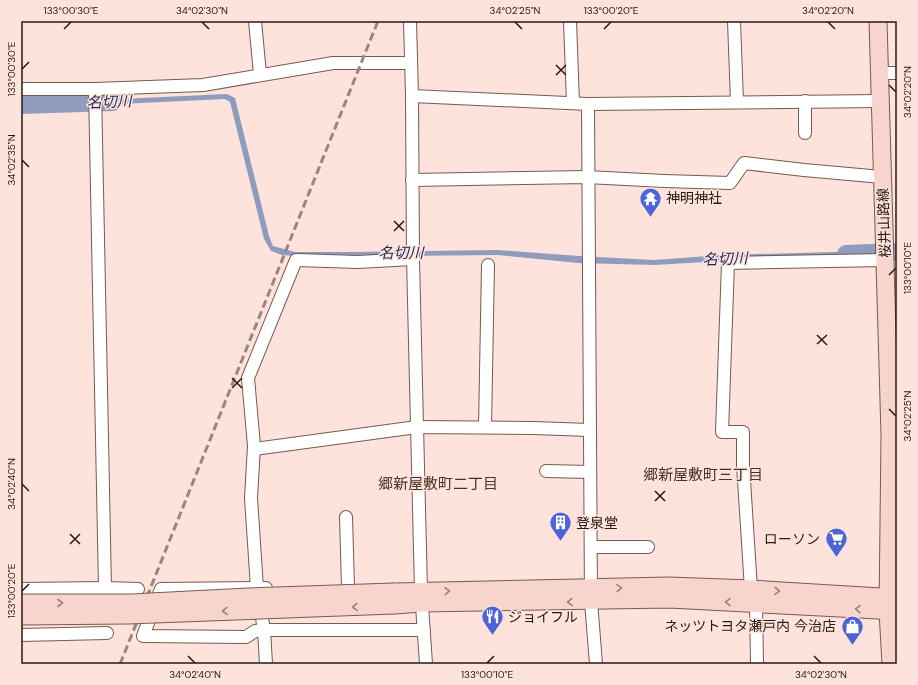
<svg xmlns="http://www.w3.org/2000/svg" width="918" height="685" font-family="'DM Sans','Noto Sans JP',sans-serif">
<rect width="100%" height="100%" fill="#fde3db"/>
<g fill="#909cbe">
<path d="M227,94L235,98L269,236L273,246L295,252H347L498,250L579,256L654,260L721,255L870,251V256L722,261L655,265L578,263L498,255L306,257L282,255L271,251L264,239L230,102L225,99L99,105V100Z"/>
<path d="M83,102L84,106L21,108V103Z"/>
</g>
<g fill="none" stroke-linecap="round" stroke-linejoin="round">
<g stroke="#909cbe" stroke-width="18">
<path d="M21,105L113,102"/>
<path d="M846,254L897,252"/>
</g>
<defs>
<g id="street">
<path d="M255,21L260,74"/>
<path d="M410,21L412,96L413,259L421,591L426,664"/>
<path d="M570,21L573,103"/>
<path d="M734,21L737,102"/>
<path d="M880,73H897"/>
<path d="M21,89H95L203,85L333,63H410"/>
<path d="M95,89L105,588L138,589"/>
<path d="M412,96L588,104L880,101"/>
<path d="M805,101V133"/>
<path d="M588,104L591,601L596,664"/>
<path d="M412,180L587,177L664,181L730,183L744,163L804,170L882,177"/>
<path d="M485,427L488,265"/>
<path d="M254,449L417,427L533,428L590,430"/>
<path d="M546,471L590,472"/>
<path d="M346,517L348,587"/>
<path d="M591,547H648"/>
<path d="M266,588L161,589L143,636L246,637L255,631L264,630H424"/>
<path d="M21,589L105,588"/>
<path d="M751,589L743,465V432H722L728,263L885,260"/>
<path d="M756,603L757,664"/>
<path d="M21,635L107,633"/>
<path d="M266,664L264,630L257,588L251,498L254,446L248,378L296,260L358,262L413,259"/>
</g>
<g id="secondary">
<path d="M878,21L890,435L888,611L891,664"/>
<path d="M394,592L669,586L751,589L897,598"/>
<path d="M394,605L422,603L670,599L897,611"/>
</g>
</defs>
<use href="#street" stroke="#765a52" stroke-width="14"/>
<use href="#secondary" stroke="#765a52" stroke-width="19"/>
<use href="#street" stroke="#fff" stroke-width="12"/>
<use href="#secondary" stroke="#f8d5cc" stroke-width="17"/>
<path stroke="#9a8680" stroke-width="3" stroke-dasharray="8 4" stroke-linecap="butt" d="M120,664L378,21"/>
<defs>
<g id="secondary-bridge">
<path d="M21,603H131L248,597L394,592"/>
<path d="M21,616L128,615L394,605"/>
</g>
</defs>
<use href="#secondary-bridge" stroke="#765a52" stroke-width="19" stroke-linecap="butt"/>
<use href="#secondary-bridge" stroke="#f8d5cc" stroke-width="17"/>
</g>
<defs><path id="oneway-chevron" d="M-2-3.5L2.5 0L-2 3.5" fill="none" stroke-width="1.6" stroke-linecap="round" stroke-linejoin="round"/></defs>
<g stroke="#9a817b">
<use href="#oneway-chevron" transform="translate(619 588) rotate(-2)"/>
<use href="#oneway-chevron" transform="translate(447 591) rotate(-1)"/>
<use href="#oneway-chevron" transform="translate(777 591) rotate(3)"/>
<use href="#oneway-chevron" transform="translate(570 602) rotate(179)"/>
<use href="#oneway-chevron" transform="translate(728 602) rotate(-178)"/>
<use href="#oneway-chevron" transform="translate(60 603)"/>
<use href="#oneway-chevron" transform="translate(355 607) rotate(178)"/>
<use href="#oneway-chevron" transform="translate(858 609) rotate(-177)"/>
<use href="#oneway-chevron" transform="translate(225 611) rotate(178)"/>
</g>
<path fill="none" stroke="#261a17" stroke-width="1.5" d="M202,22L209,29M515,22L522,29M828,22L835,29M64,29L71,22M604,29L611,22M556,65L566,75M22,69L29,62M556,75L566,65M889,85L896,92M22,160L29,167M394,221L404,231M394,231L404,221M889,275L896,268M817,335L827,345M817,344L827,335M232,378L242,388M232,388L242,378M889,409L896,416M22,484L29,491M655,491L665,501M655,501L665,491M70,534L80,544M70,544L80,534M22,591L29,584M188,656L195,663M814,656L821,663M487,663L494,656"/>
<defs>
<symbol id="temple-pin" viewBox="-11 -11 22 30"><path d="M0 17L-7.5 6A9.5 9.5 0 1 1 7.5 6Z" fill="#4c64d8" stroke="#fde3db"/><path d="M0-6L5-2H3V0L6.5 2.5H4V6H1.5V3h-3V6H-4V2.5H-6.5L-3 0V-2H-5Z" fill="#fff"/></symbol>
<symbol id="building-pin" viewBox="-11 -11 22 30"><path d="M0 17L-7.5 6A9.5 9.5 0 1 1 7.5 6Z" fill="#4c64d8" stroke="#fde3db"/><path d="M-4-6H4V6H1V3H-1V6H-4ZM-2.5-4.3h1.7v1.8h-1.7ZM.8-4.3h1.7v1.8H.8ZM-2.5-1h1.7V.8h-1.7ZM.8-1h1.7V.8H.8Z" fill="#fff"/></symbol>
<symbol id="supermarket-pin" viewBox="-11 -11 22 30"><path d="M0 17L-7.5 6A9.5 9.5 0 1 1 7.5 6Z" fill="#4c64d8" stroke="#fde3db"/><path d="M-6-5.5h2.5l.6 2H6L4.5 2H-2.5L-4.4-4H-6ZM-1.5 3.2a1.3 1.3 0 1 0 .1 0ZM3 3.2a1.3 1.3 0 1 0 .1 0Z" fill="#fff"/></symbol>
<symbol id="restaurant-pin" viewBox="-11 -11 22 30"><path d="M0 17L-7.5 6A9.5 9.5 0 1 1 7.5 6Z" fill="#4c64d8" stroke="#fde3db"/><path d="M-5-6h1v4h1v-4h1v4h1v-4h1v5L-1.5 .5V6h-2V.5L-5-1ZM5-6V6H3V1.5H1.5Q1.5-4 5-6Z" fill="#fff"/></symbol>
<symbol id="shop-pin" viewBox="-11 -11 22 30"><path d="M0 17L-7.5 6A9.5 9.5 0 1 1 7.5 6Z" fill="#4c64d8" stroke="#fde3db"/><path d="M-5-2.5h2.3a2.7 3.5 0 0 1 5.4 0H5L5.5 6h-11ZM-1.5-2.5h3a1.5 2.3 0 0 0-3 0Z" fill="#fff"/></symbol>
</defs>
<g fill-rule="evenodd">
<use href="#temple-pin" x="638" y="186" width="25" height="34"/>
<use href="#building-pin" x="548" y="510" width="25" height="34"/>
<use href="#supermarket-pin" x="824" y="526" width="25" height="34"/>
<use href="#restaurant-pin" x="480" y="604" width="25" height="34"/>
<use href="#shop-pin" x="840" y="614" width="25" height="34"/>
</g>
<g text-anchor="middle" dominant-baseline="central" stroke-width="3" stroke-linejoin="round" paint-order="stroke">
<g font-size="14" fill="#261a17" stroke="#fde3db" text-anchor="start">
<text x="666" y="198">神明神社</text>
<text x="576" y="523">登泉堂</text>
<text x="820" y="539" text-anchor="end">ローソン</text>
<text x="508" y="617">ジョイフル</text>
<text x="836" y="626" text-anchor="end">ネッツトヨタ瀬戸内 今治店</text>
</g>
<g font-size="14" fill="#261a17" stroke="#fde3db">
<text transform="translate(884 223) rotate(-92)">桜井山路線</text>
</g>
<g font-size="15" font-style="italic" fill="#1f2a57" stroke="#fde3db">
<text transform="translate(109 102) rotate(-2)">名切川</text>
<text x="401" y="253">名切川</text>
<text transform="translate(725 259) rotate(-2)">名切川</text>
</g>
<g font-size="15" fill="#4a312a" stroke="#fde3db">
<text x="703" y="475">郷新屋敷町三丁目</text>
<text x="438" y="484">郷新屋敷町二丁目</text>
</g>
</g>
<rect width="918" height="685" fill="none" stroke="#fde3db" stroke-width="44"/>
<rect x="22" y="22" width="874" height="641" fill="none" stroke="#261a17" stroke-width="1.5"/>
<g font-size="10" text-anchor="middle" fill="#261a17">
<text x="71" y="14">133°00'30"E</text>
<text x="202" y="14">34°02'30"N</text>
<text x="515" y="14">34°02'25"N</text>
<text x="611" y="14">133°00'20"E</text>
<text x="828" y="14">34°02'20"N</text>
<text transform="translate(11 69) rotate(-90)" y="4">133°00'30"E</text>
<text transform="translate(907 92) rotate(-90)" y="4">34°02'20"N</text>
<text transform="translate(11 160) rotate(-90)" y="4">34°02'35"N</text>
<text transform="translate(907 268) rotate(-90)" y="4">133°00'10"E</text>
<text transform="translate(907 416) rotate(-90)" y="4">34°02'25"N</text>
<text transform="translate(11 484) rotate(-90)" y="4">34°02'40"N</text>
<text transform="translate(11 591) rotate(-90)" y="4">133°00'20"E</text>
<text x="195" y="678">34°02'40"N</text>
<text x="487" y="678">133°00'10"E</text>
<text x="821" y="678">34°02'30"N</text>
</g>
</svg>
